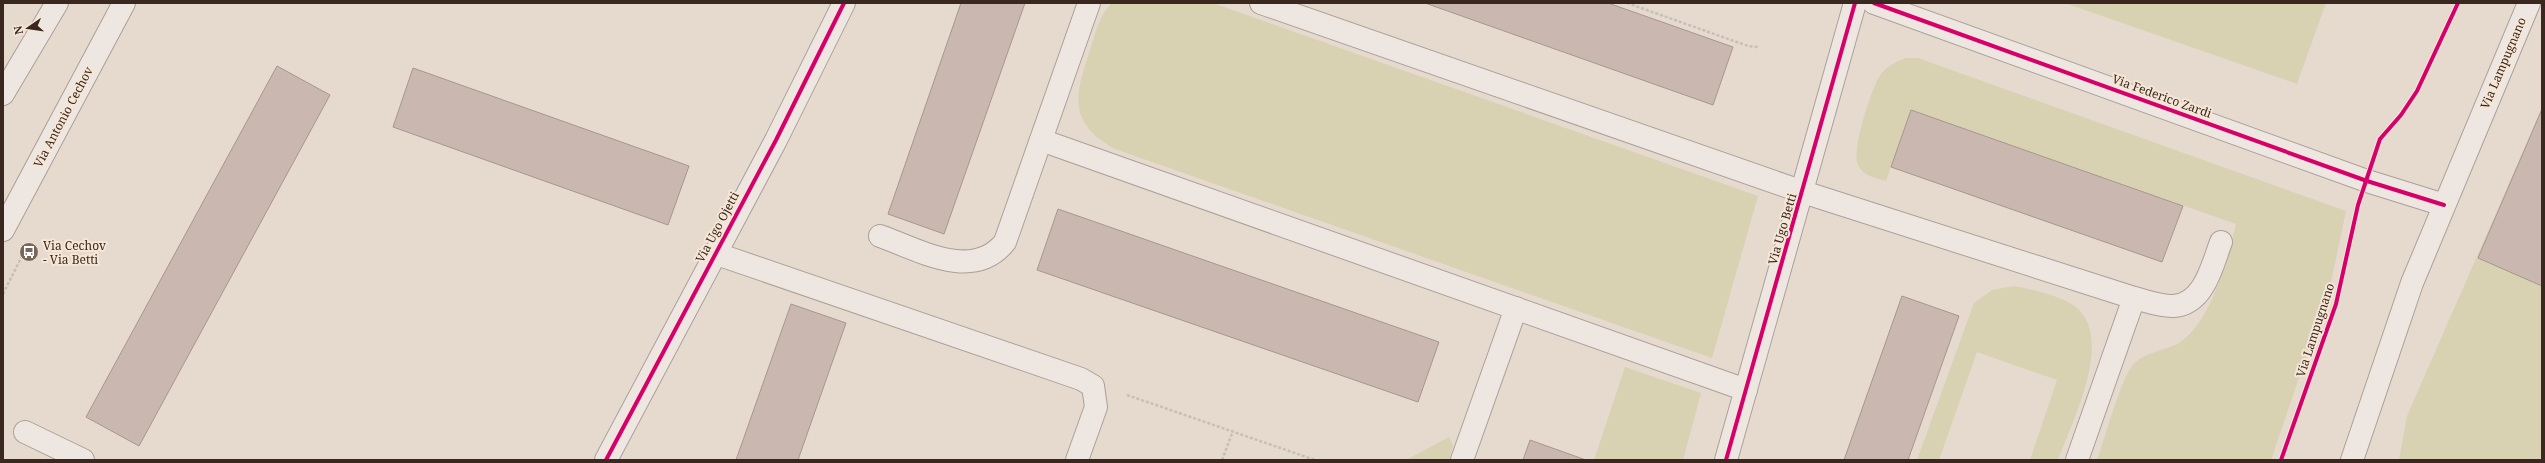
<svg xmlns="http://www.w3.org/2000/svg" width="2545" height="463" font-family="'Noto Serif',serif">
<rect width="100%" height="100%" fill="#e6dacf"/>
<g fill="#d8d1b2">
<path d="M1112,3H1213L1758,196L1712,358L1115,149C1065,121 1076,92 1091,47C1096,31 1100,14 1112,3Z"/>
<path d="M2065,3H2326L2297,84Z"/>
<path d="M1906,58H1918L2346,211L2330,287L2271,460H2097C2105,438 2120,382 2132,366C2143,352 2165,351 2179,343C2211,322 2227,261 2236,224L1911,110L1886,181C1875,178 1863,176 1858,165C1851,152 1871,90 1879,77C1885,67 1895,62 1906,58Z"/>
<path d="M2542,108V460H2399L2407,416Z"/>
<path d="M2014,286C2031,289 2065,297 2077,308C2114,340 2072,422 2058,460H2030L2057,380L1977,352L1939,460H1917L1974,303L1992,290Z"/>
<path d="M1625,367L1701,393L1683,460H1594Z"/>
<path d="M1449,437L1453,446L1449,460H1406Z"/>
</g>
<g fill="#cab8b0" stroke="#a6968e">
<path d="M961,3H1025L944,234L888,214Z"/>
<path d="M1425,3H1608L1733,47L1713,105Z"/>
<path d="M277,66L330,95L139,446L86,417Z"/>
<path d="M413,68L689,166L668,225L393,127Z"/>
<path d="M2542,109V286L2478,258Z"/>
<path d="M1911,110L2183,206L2162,262L1891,167Z"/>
<path d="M1058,209L1439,342L1418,402L1037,270Z"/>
<path d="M1902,296L1959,316L1908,460H1844Z"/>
<path d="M791,304L846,323L798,460H736Z"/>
<path d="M1530,440L1586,460H1523Z"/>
</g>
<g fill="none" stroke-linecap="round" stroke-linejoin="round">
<defs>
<g id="minor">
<path d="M1261,3L1803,192L2134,298C2146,301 2162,307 2174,306C2204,304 2212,266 2221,242"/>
<path d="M1874,3L2367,181L2444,205"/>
<path d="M3,94L57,3"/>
<path d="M1041,140L1746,390"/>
<path d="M3,230L124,3"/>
<path d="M880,236C919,250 973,282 1005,242L1089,3"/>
<path d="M714,253L1081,379L1093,386L1096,407L1077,460"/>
<path d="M25,432L83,460"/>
<path d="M606,460L776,140L844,3"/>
<path d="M1462,460L1516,308"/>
<path d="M1726,460L1855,3"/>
<path d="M2077,460L2134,298"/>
<path d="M2352,460L2412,283L2529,3"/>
</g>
</defs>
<use href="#minor" stroke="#aba098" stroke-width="24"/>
<g stroke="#c7beb8" stroke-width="2.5" stroke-dasharray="3 2" stroke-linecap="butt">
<path d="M1627,3L1748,46L1758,47"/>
<path d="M3,294L22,256"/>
<path d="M1127,395L1315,460"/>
<path d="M1222,460L1233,431"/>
</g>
<use href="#minor" stroke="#eee7e1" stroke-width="22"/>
<defs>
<g id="cycleway">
<path d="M1874,3L2367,181L2444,205"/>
<path d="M606,460L776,140L844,3"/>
<path d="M1726,460L1855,3"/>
<path d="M2281,460L2336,304L2358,205L2380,139L2401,115L2417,91L2458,3"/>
</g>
</defs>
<use href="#cycleway" stroke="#f6e6d6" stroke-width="6"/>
<use href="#cycleway" stroke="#d6006c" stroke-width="4"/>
</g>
<defs>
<symbol id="bus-disc" viewBox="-11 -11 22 22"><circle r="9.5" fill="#76665d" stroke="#f6e6d6"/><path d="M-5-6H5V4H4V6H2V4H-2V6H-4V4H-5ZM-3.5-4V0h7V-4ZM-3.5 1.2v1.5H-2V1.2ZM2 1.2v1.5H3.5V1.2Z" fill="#fff"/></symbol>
</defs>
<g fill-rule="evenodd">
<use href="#bus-disc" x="18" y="241" width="22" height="22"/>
</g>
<g text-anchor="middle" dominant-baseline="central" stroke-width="4" stroke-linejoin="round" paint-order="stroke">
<g font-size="12" fill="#3a271f" stroke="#f6e6d6">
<text transform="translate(2503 63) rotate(-67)">Via Lampugnano</text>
<text transform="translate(2162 96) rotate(20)">Via Federico Zardi</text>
<text transform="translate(63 117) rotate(-62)">Via Antonio Cechov</text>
<text transform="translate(717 227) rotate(-62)">Via Ugo Ojetti</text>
<text transform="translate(1782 229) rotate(-74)">Via Ugo Betti</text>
<text transform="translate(2315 330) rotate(-72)">Via Lampugnano</text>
</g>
<g font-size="12" fill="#3a271f" stroke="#f6e6d6" text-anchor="start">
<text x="43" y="245">Via Cechov<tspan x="43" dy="14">- Via Betti</tspan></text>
</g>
</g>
<rect width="2545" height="463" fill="none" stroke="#3a271f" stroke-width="8"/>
<g transform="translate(28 28) rotate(257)" stroke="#f6e6d6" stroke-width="3" paint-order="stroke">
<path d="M0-3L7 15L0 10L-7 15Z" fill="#3a271f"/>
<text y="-6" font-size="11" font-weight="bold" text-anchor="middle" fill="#3a271f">N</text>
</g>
</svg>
